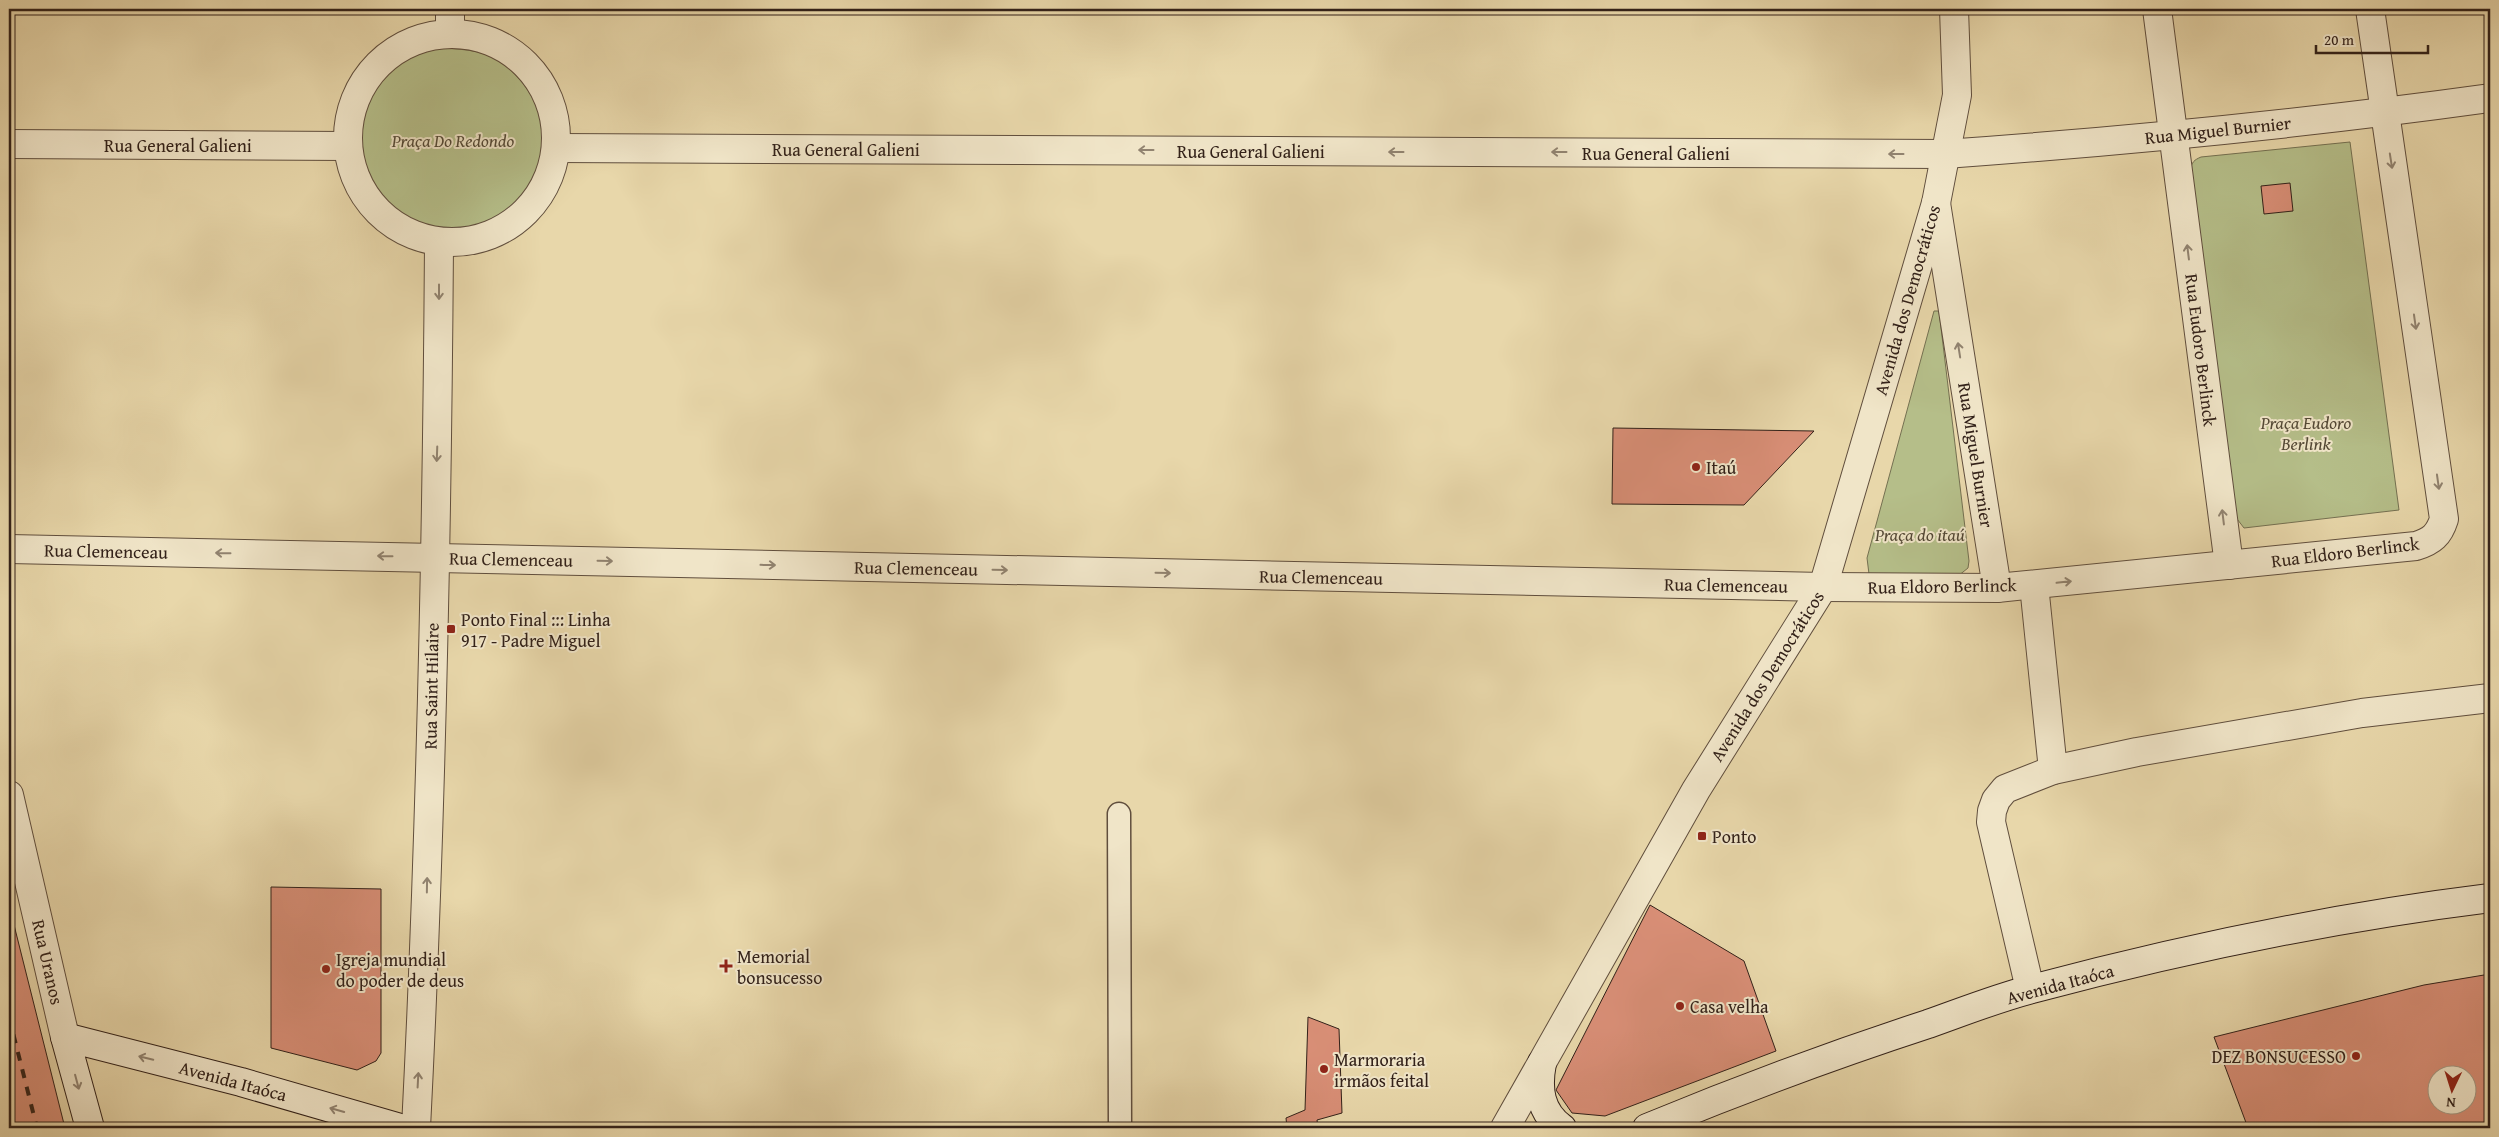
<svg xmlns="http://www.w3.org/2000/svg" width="2499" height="1137" font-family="'Gentium Book Plus',serif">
<rect width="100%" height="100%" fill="#e8d7aa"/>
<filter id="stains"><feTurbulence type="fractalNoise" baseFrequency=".004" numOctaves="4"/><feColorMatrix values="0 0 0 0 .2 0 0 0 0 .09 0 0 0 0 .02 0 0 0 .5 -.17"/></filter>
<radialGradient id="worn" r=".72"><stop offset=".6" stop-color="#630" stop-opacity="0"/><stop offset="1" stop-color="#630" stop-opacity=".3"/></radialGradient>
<g fill="#b5be89" stroke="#747051">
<path d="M437,48C458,49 481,49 499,61C540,89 561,147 531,190C528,195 522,199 518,204C490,231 462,238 425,226C419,224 412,223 407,220C394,212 372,185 367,170C356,140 362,89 389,68C403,58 421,53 437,48Z"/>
<path d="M2350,142L2399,510L2244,528L2234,515L2190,170C2192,162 2194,160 2201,157Z"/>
<path d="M1934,311H1939L1969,561L1968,568L1958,576L1869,574L1867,558Z"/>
</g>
<g fill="#d88e76" stroke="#322119" fill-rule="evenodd">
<path d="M2290,183L2293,211L2264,214L2261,186Z"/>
<path d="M1613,428L1814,431L1744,505L1612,504Z"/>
<path d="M271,887L381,889V1053L376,1061L357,1070L271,1048Z"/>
<path d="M9,905L65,1128H9Z"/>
<path d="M1650,905L1744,961L1776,1051L1605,1116L1572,1113L1556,1090Z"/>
<path d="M2490,974V1128H2248L2214,1037L2424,985ZM2436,1074H2466V1104H2436Z"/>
<path d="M1308,1017L1339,1029L1342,1113L1317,1120L1318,1128H1287L1286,1118L1305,1110Z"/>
</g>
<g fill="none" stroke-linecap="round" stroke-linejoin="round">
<defs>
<path id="service" d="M1119,814L1120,1128"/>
<g id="minor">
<path d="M2157,9L2229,565"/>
<path d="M450,33V9"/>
<path d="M1936,203L1997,588"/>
<path d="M9,549L1823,587L1997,588L2416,546C2432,541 2439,535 2444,519L2370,9"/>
<path d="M2034,585L2053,770"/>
<path d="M2030,989L1991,822L1992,811L1996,800L2005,789L2053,770L2137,752L2362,713L2490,698"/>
<path d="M416,1128C431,834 437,538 439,243"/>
</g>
<g id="tertiary">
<circle cx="452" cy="138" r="104"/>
<path d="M9,144L347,146"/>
<path d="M557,148L1945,154C2127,141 2309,123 2490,98"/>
<path d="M9,795L65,1037"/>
<path d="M1505,1128L1696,790L1823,587L1936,203L1957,95L1954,9"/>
</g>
<g id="secondary">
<path d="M1542,1063C1537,1089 1540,1112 1562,1128"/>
<path d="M90,1128L65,1037L241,1082L400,1128"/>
<path d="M1647,1128C1739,1090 1833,1055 1928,1024C1962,1012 1997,998 2032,989C2182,949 2336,917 2490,898"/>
</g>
</defs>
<use href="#service" stroke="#604e3d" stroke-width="25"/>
<use href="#minor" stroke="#604e3d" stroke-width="30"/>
<use href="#tertiary" stroke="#604e3d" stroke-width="30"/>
<use href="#secondary" stroke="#322119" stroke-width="30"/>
<use href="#service" stroke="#f0e5c8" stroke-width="22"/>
<use href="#minor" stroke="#f0e5c8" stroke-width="28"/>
<use href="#tertiary" stroke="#f0e5c8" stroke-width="28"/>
<use href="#secondary" stroke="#f0e5c8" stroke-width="28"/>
<path stroke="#322119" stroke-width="4" stroke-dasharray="9 9" stroke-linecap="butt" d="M9,1017L37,1128"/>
</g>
<defs><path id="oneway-shaft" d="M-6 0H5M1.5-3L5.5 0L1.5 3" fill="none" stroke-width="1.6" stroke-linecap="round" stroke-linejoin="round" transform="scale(1.25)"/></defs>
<g stroke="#918370">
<use href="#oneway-shaft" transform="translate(1146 150) rotate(-180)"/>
<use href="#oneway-shaft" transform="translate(1396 152) rotate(-180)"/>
<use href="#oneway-shaft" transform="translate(1559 152) rotate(-180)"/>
<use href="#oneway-shaft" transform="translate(1896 154) rotate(-180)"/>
<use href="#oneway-shaft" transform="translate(2391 161) rotate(81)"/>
<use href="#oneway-shaft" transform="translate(2188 252) rotate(-97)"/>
<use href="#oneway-shaft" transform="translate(439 292) rotate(90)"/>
<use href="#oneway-shaft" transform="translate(2415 322) rotate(82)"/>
<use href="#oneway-shaft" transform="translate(1959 350) rotate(-99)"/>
<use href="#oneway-shaft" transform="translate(437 454) rotate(92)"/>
<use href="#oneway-shaft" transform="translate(2438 482) rotate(82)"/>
<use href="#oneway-shaft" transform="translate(2223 517) rotate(-97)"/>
<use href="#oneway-shaft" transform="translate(223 553) rotate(-179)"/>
<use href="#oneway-shaft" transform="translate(385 556) rotate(-179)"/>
<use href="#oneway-shaft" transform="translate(605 561) rotate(1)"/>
<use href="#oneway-shaft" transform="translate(768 565) rotate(1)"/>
<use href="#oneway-shaft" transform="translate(1000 570) rotate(1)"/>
<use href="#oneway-shaft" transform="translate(1163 573) rotate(1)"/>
<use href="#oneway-shaft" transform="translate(2064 582) rotate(-6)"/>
<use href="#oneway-shaft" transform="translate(427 885) rotate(-89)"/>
<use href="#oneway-shaft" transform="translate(146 1058) rotate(-166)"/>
<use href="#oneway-shaft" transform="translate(418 1080) rotate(-87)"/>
<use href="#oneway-shaft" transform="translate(77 1082) rotate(75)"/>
<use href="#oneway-shaft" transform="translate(337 1110) rotate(-164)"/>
</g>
<g fill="#8f2418" stroke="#f0e5c8" stroke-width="2">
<circle cx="1696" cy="467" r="5"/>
<rect x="446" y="624" width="10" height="10" rx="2.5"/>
<rect x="1697" y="831" width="10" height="10" rx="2.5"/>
<path d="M723.5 958.5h5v5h5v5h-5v5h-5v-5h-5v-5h5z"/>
<circle cx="326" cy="969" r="5"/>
<circle cx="1680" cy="1006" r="5"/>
<circle cx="2356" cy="1056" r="5"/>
<circle cx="1324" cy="1069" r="5"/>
</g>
<g text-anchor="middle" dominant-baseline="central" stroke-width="4" stroke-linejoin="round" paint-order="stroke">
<g font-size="18" fill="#322119" stroke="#f0e5c8">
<text transform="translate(2218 130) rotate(-6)">Rua Miguel Burnier</text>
<text x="178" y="145">Rua General Galieni</text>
<text x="846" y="149">Rua General Galieni</text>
<text x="1251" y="151">Rua General Galieni</text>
<text x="1656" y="153">Rua General Galieni</text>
<text transform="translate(1907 300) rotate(-74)">Avenida dos Democráticos</text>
<text transform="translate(2201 350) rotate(83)">Rua Eudoro Berlinck</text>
<text transform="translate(1976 455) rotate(81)">Rua Miguel Burnier</text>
<text transform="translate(106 551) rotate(1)">Rua Clemenceau</text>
<text transform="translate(2345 552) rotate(-7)">Rua Eldoro Berlinck</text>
<text transform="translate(511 559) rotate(1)">Rua Clemenceau</text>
<text transform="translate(916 568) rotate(1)">Rua Clemenceau</text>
<text transform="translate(1321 577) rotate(1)">Rua Clemenceau</text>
<text transform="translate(1726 585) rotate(1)">Rua Clemenceau</text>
<text transform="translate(1942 586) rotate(-1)">Rua Eldoro Berlinck</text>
<text transform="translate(1767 676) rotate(-58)">Avenida dos Democráticos</text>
<text transform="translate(431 686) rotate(-89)">Rua Saint Hilaire</text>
<text transform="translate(48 962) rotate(77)">Rua Uranos</text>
<text transform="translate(2060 984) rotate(-15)">Avenida Itaóca</text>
<text transform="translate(233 1081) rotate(15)">Avenida Itaóca</text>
</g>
<g font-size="18" font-style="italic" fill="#534835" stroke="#f0e5c8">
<text x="453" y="140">Praça Do Redondo</text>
<text x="2306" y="422">Praça Eudoro<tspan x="2306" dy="21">Berlink</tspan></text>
<text x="1920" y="534">Praça do itaú</text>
</g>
<g font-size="18" fill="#322119" stroke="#f0e5c8" text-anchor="start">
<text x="1706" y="467">Itaú</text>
<text x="461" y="619">Ponto Final ::: Linha<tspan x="461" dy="21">917 - Padre Miguel</tspan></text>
<text x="1712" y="836">Ponto</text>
<text x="737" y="956">Memorial<tspan x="737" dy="21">bonsucesso</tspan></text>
<text x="336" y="959">Igreja mundial<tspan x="336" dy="21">do poder de deus</tspan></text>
<text x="1690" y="1006">Casa velha</text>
<text x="2346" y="1056" text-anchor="end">DEZ BONSUCESSO</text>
<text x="1334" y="1059">Marmoraria<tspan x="1334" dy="21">irmãos feital</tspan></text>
</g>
</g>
<rect width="2499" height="1137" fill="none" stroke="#e8d7aa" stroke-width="30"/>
<rect x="10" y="10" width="2479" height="1117" fill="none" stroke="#322119" stroke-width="2.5"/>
<rect x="15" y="15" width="2469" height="1107" fill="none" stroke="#322119"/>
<g transform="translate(2452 1090) rotate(184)"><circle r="24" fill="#f0e5c8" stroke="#a49782"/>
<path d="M0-4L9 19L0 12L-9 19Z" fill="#8f2418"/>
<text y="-8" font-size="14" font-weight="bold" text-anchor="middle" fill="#322119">N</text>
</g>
<path d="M2316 45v8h112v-8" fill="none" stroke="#322119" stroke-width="2.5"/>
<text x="2324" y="45" font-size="15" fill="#322119" stroke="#f0e5c8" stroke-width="4" paint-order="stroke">20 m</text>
<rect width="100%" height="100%" filter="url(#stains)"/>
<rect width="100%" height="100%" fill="url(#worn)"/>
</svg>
